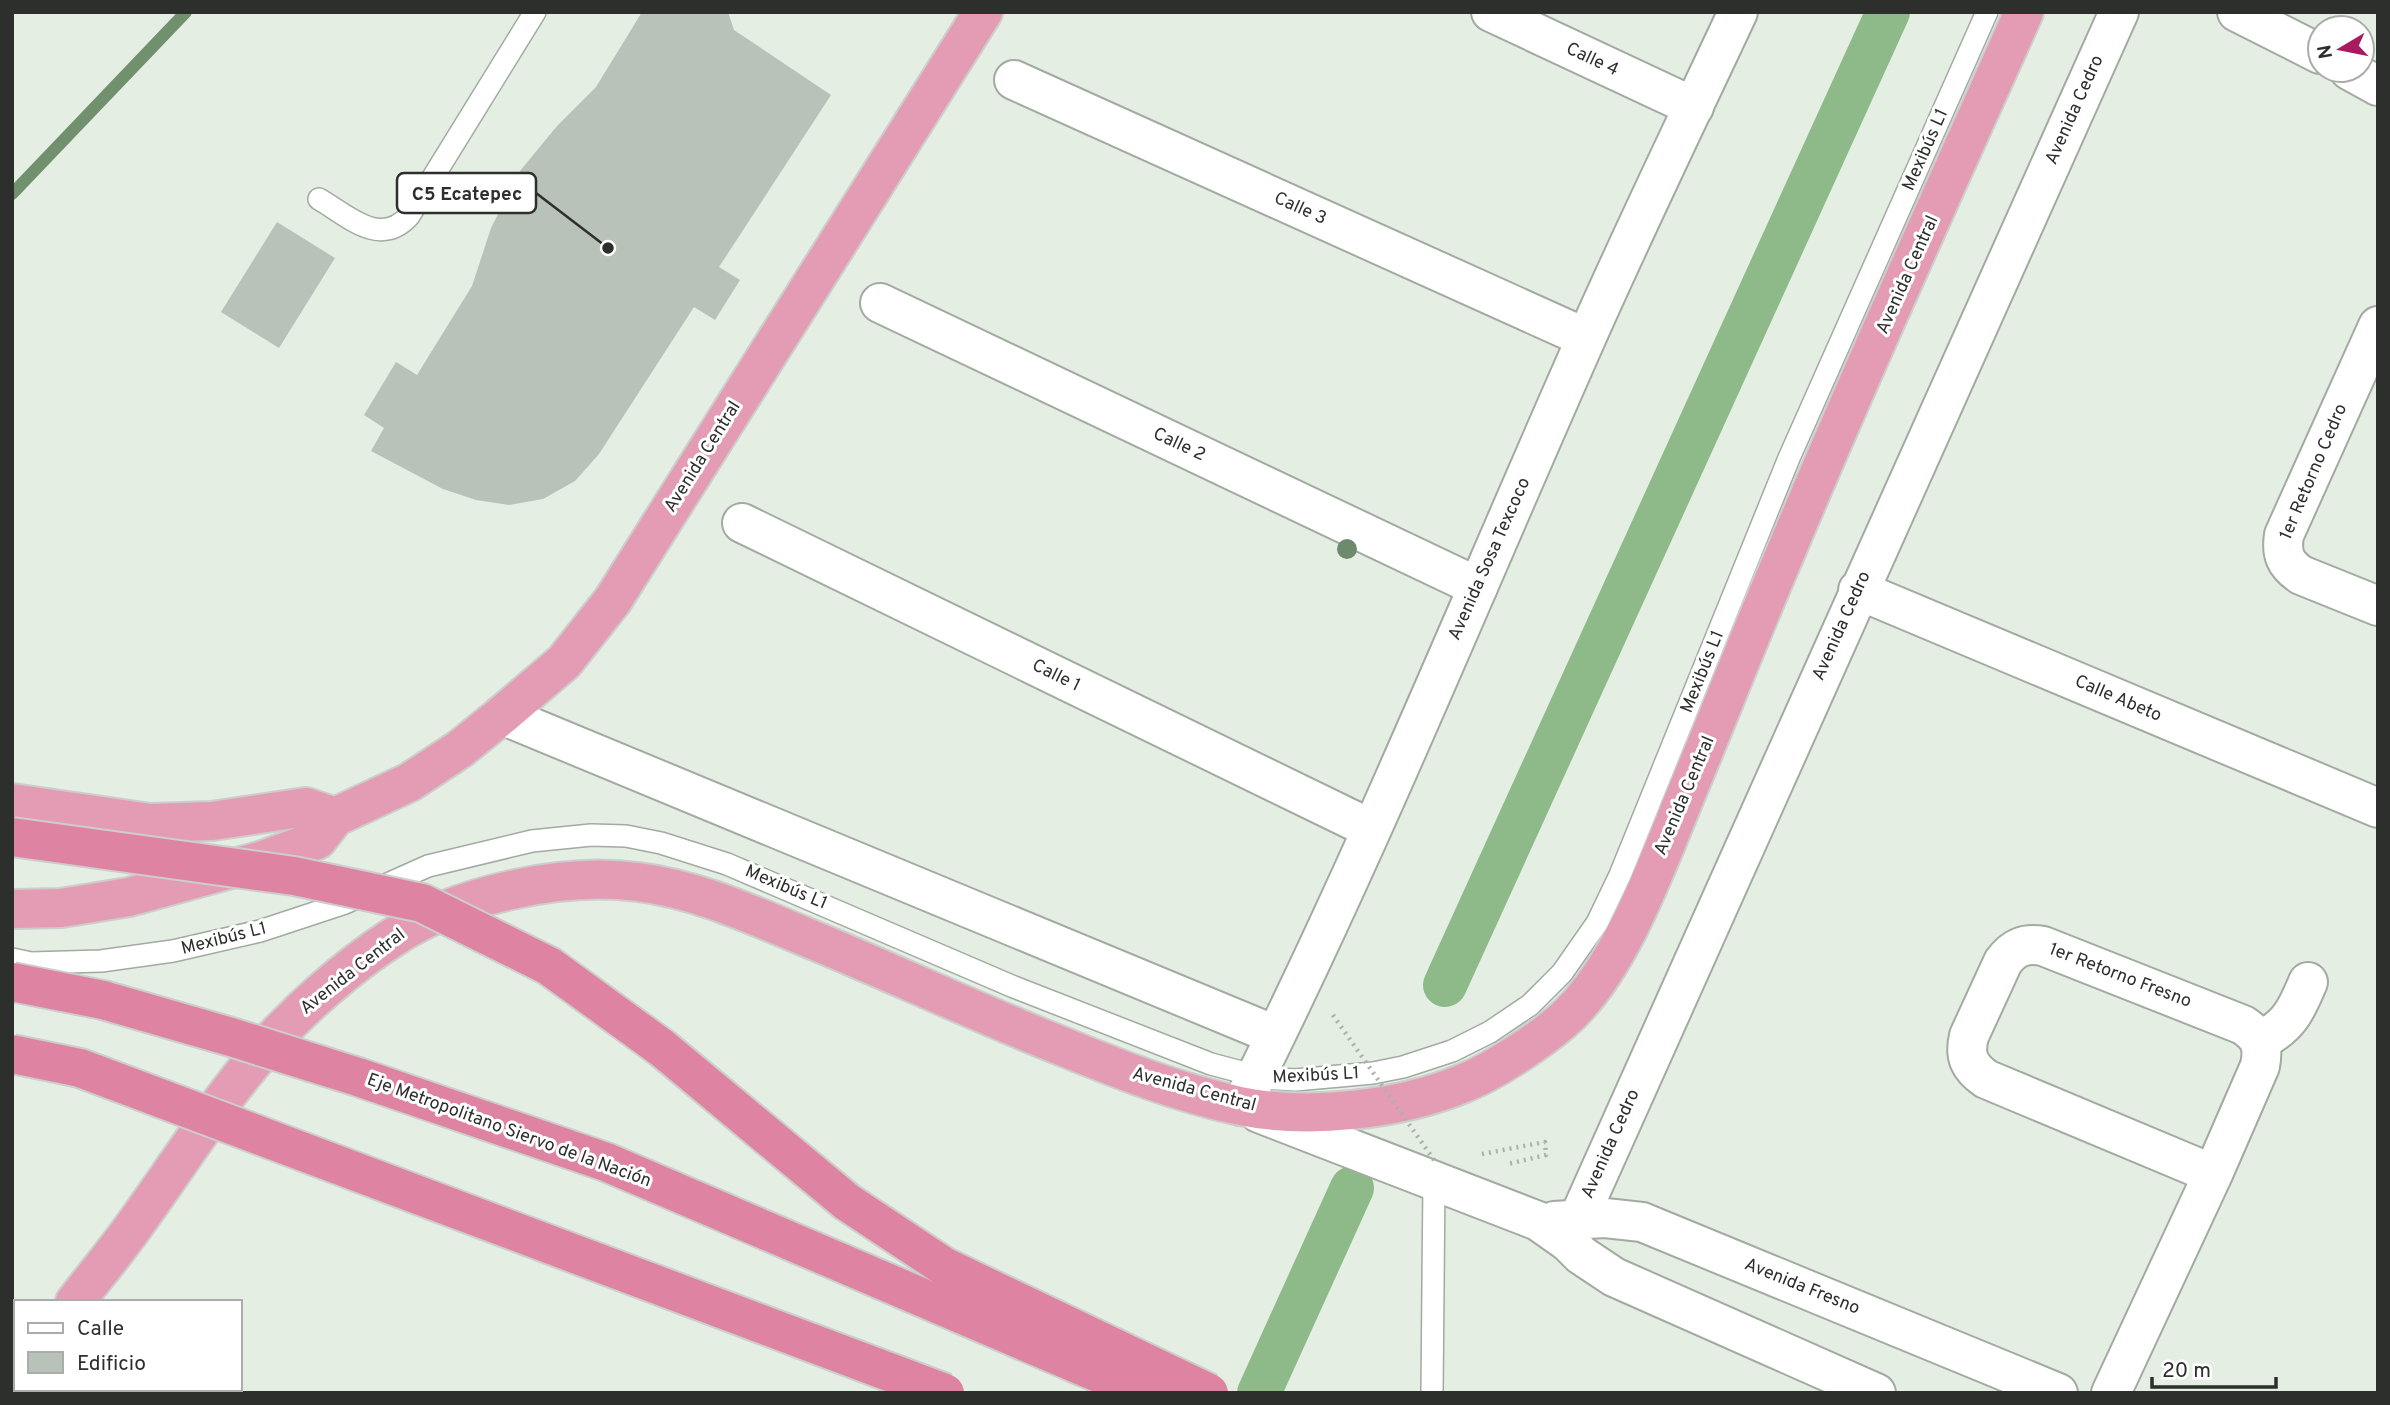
<svg xmlns="http://www.w3.org/2000/svg" width="2390" height="1405" font-family="Overpass,sans-serif">
<rect width="100%" height="100%" fill="#e4eee3"/>
<g fill="none" stroke-linecap="round" stroke-linejoin="round">
<path stroke="#71906e" stroke-width="12" d="M12,194L186,12"/>
<g stroke="#8eba8a" stroke-width="44">
<path d="M1445,985L1888,12"/>
<path d="M12,1342L16,1343"/>
<path d="M124,1389L132,1393"/>
<path d="M1259,1393L1352,1188"/>
</g>
</g>
<g fill="#b8c2b8">
<path d="M642,12H728L734,30L831,95L719,267L740,280L715,320L694,307L599,454L575,481L543,499L509,505L476,500L443,489L371,451L384,428L364,415L396,362L417,375L472,286L491,228L520,171L557,126L596,87Z"/>
<path d="M277,222L335,258L279,348L221,312Z"/>
</g>
<g fill="none" stroke-linecap="round" stroke-linejoin="round">
<defs>
<g id="service">
<path d="M319,199C348,216 380,248 409,216L535,12"/>
<path d="M12,959L31,963L101,961L173,951L260,931L345,903L428,866L532,841L591,835L626,836L661,843L727,864L1014,987L1211,1064L1264,1078L1295,1080L1373,1073L1403,1067L1452,1051L1490,1032L1530,1005L1562,973L1597,923L1620,875L1789,458L1987,12"/>
<path d="M1432,1393L1434,1180"/>
</g>
<g id="minor">
<path d="M1491,12L1694,107"/>
<path d="M2237,12L2320,54"/>
<path d="M2349,70L2378,86"/>
<path d="M1014,80L1586,338"/>
<path d="M880,303L1478,587"/>
<path d="M2378,326L2284,535C2281,554 2285,564 2301,575L2378,606"/>
<path d="M742,523L1371,829"/>
<path d="M1858,590L2378,808"/>
<path d="M502,715L1275,1035"/>
<path d="M2260,1041C2289,1026 2296,1011 2308,982"/>
<path d="M1241,1106C1367,856 1472,596 1585,341C1634,230 1687,121 1738,12"/>
<path d="M2111,1393L2213,1174L2260,1066C2264,1046 2260,1036 2243,1025L2043,946C2025,943 2014,947 2003,962L1969,1036C1964,1056 1969,1067 1986,1079L2213,1174"/>
</g>
<g id="tertiary">
<path d="M1259,1113L1538,1221L1568,1242L1581,1255L1614,1277L1876,1393"/>
<path d="M1554,1221L1605,1218L1642,1222L2058,1393"/>
<path d="M1568,1242L2119,12"/>
</g>
<g id="trunk">
<path d="M12,803L150,823L212,821L306,807L335,817"/>
<path d="M12,909L61,908L129,897L263,860L317,840L335,817L410,782L460,749L502,715L564,662L613,600L983,12"/>
<path d="M75,1302C95,1276 117,1250 136,1223C178,1165 216,1104 263,1050C299,1010 347,967 392,938C456,895 562,872 638,882C695,889 748,913 801,935C889,971 975,1012 1064,1047C1121,1070 1179,1093 1240,1106C1308,1120 1399,1110 1464,1083C1492,1072 1538,1042 1561,1022C1618,974 1656,868 1684,799C1717,720 1748,640 1782,561C1859,377 1942,195 2024,12"/>
<path d="M12,1368L16,1365"/>
</g>
</defs>
<use href="#service" stroke="#a2aaa1" stroke-width="24"/>
<use href="#minor" stroke="#a2aaa1" stroke-width="42"/>
<use href="#tertiary" stroke="#a2aaa1" stroke-width="42"/>
<use href="#trunk" stroke="#cccdcc" stroke-width="42"/>
<path stroke="#a9b1a8" stroke-width="4.5" stroke-dasharray="2 5" stroke-linecap="butt" d="M1482,1154L1545,1142L1546,1155L1508,1164"/>
<use href="#service" stroke="#fff" stroke-width="21"/>
<use href="#minor" stroke="#fff" stroke-width="38"/>
<use href="#tertiary" stroke="#fff" stroke-width="38"/>
<use href="#trunk" stroke="#e49cb4" stroke-width="38"/>
<defs>
<g id="motorway-bridge">
<path d="M12,837L294,876L422,903L549,966L662,1048L847,1202L945,1267L1209,1393"/>
<path d="M12,982L103,1000L231,1037L358,1077L606,1162L1145,1393"/>
<path d="M12,1054L80,1068L945,1393"/>
</g>
</defs>
<use href="#motorway-bridge" stroke="#cccdcc" stroke-width="42" stroke-linecap="butt"/>
<path stroke="#a9b1a8" stroke-width="4.5" stroke-dasharray="2 5" stroke-linecap="butt" d="M1333,1015L1436,1163"/>
<use href="#motorway-bridge" stroke="#de84a2" stroke-width="38"/>
</g>
<circle fill="#6d8b6c" cx="1347" cy="549" r="10"/>
<g text-anchor="middle" dominant-baseline="central" stroke-width="6" stroke-linejoin="round" paint-order="stroke">
<g font-size="18" fill="#2c2f2c" stroke="#fff">
<text transform="translate(1592 60) rotate(25)">Calle 4</text>
<text transform="translate(2075 110) rotate(-66)">Avenida Cedro</text>
<text transform="translate(1926 150) rotate(-66)">Mexibús L1</text>
<text transform="translate(1300 209) rotate(24)">Calle 3</text>
<text transform="translate(1908 275) rotate(-66)">Avenida Central</text>
<text transform="translate(1179 445) rotate(25)">Calle 2</text>
<text transform="translate(703 457) rotate(-58)">Avenida Central</text>
<text transform="translate(2314 472) rotate(-67)">1er Retorno Cedro</text>
<text transform="translate(1490 559) rotate(-66)">Avenida Sosa Texcoco</text>
<text transform="translate(1842 626) rotate(-66)">Avenida Cedro</text>
<text transform="translate(1703 672) rotate(-68)">Mexibús L1</text>
<text transform="translate(1056 676) rotate(26)">Calle 1</text>
<text transform="translate(2118 699) rotate(23)">Calle Abeto</text>
<text transform="translate(1685 796) rotate(-67)">Avenida Central</text>
<text transform="translate(786 888) rotate(23)">Mexibús L1</text>
<text transform="translate(224 939) rotate(-14)">Mexibús L1</text>
<text transform="translate(353 972) rotate(-38)">Avenida Central</text>
<text transform="translate(2120 976) rotate(21)">1er Retorno Fresno</text>
<text transform="translate(1316 1076) rotate(-3)">Mexibús L1</text>
<text transform="translate(1194 1090) rotate(15)">Avenida Central</text>
<text transform="translate(509 1131) rotate(20)">Eje Metropolitano Siervo de la Nación</text>
<text transform="translate(1611 1144) rotate(-66)">Avenida Cedro</text>
<text transform="translate(1802 1287) rotate(22)">Avenida Fresno</text>
</g>
</g>
<path fill="none" stroke="#2c2f2c" stroke-width="2.5" d="M608 248L536 193"/>
<circle fill="#2c2f2c" stroke="#fff" stroke-width="2.5" cx="608" cy="248" r="7"/>
<rect fill="#fff" stroke="#2c2f2c" stroke-width="2.5" x="397" y="173" width="139" height="40" rx="7"/>
<g font-size="19" text-anchor="middle" font-weight="bold" fill="#2c2f2c">
<text x="467" y="200">C5 Ecatepec</text>
</g>
<rect width="2390" height="1405" fill="none" stroke="#2c2f2c" stroke-width="28"/>
<rect x="14" y="1300" width="228" height="91" fill="#ffffff" stroke="#abacab" stroke-width="2"/>
<rect x="28" y="1323" width="35" height="10" fill="#ffffff" stroke="#abacab" stroke-width="2"/>
<text x="77" y="1335" font-size="21" fill="#2c2f2c">Calle</text>
<rect x="28" y="1352" width="35" height="21" fill="#b8c2b8" stroke="#abacab" stroke-width="2"/>
<text x="77" y="1370" font-size="21" fill="#2c2f2c">Edificio</text>
<g transform="translate(2341 49) rotate(260)"><circle r="33" fill="#ffffff" stroke="#abacab" stroke-width="2"/>
<path d="M0-5L12 26L0 18L-12 26Z" fill="#a81b5e"/>
<text y="-10" font-size="19" font-weight="bold" text-anchor="middle" fill="#2c2f2c">N</text>
</g>
<path d="M2152 1377v10h124v-10" fill="none" stroke="#2c2f2c" stroke-width="3.5"/>
<text x="2162" y="1377" font-size="21" fill="#2c2f2c" stroke="#ffffff" stroke-width="5" paint-order="stroke">20 m</text>
</svg>
